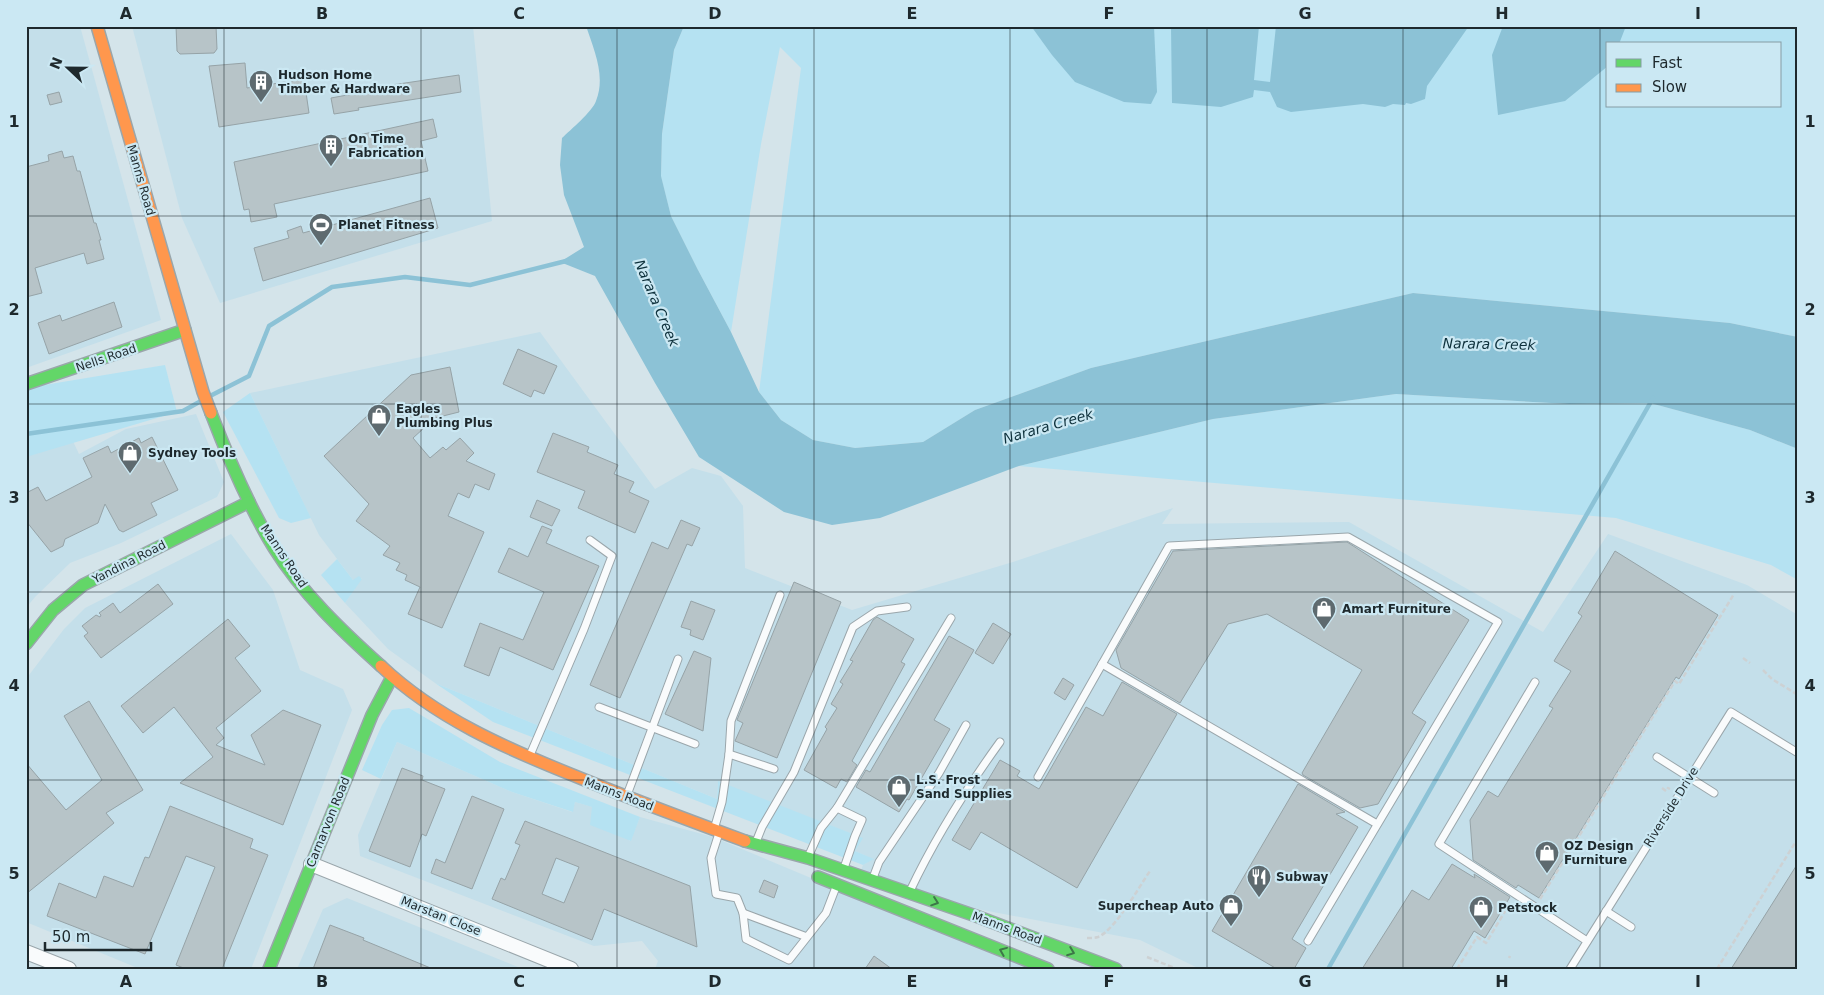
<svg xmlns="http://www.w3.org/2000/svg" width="1824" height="995" font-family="'DejaVu Sans',sans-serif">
<rect width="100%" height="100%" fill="#d4e4ea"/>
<g fill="#c4dfea">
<path d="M26,26H80L161,320L26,368Z"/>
<path d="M132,26H473L492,221L220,303L182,218Z"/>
<path d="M540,332L655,489L692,468L721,476L743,506L745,568L852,610L1013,562L1173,508L1162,524L1349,522L1543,632L1608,534L1747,585L1798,615V969H1200L1140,940L946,903L860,873L863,865L873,859L855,851L862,838L718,782L717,799L435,683L388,649L345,603L362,578L353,580L319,535L250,393Z"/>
<path d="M196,414L224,482L217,497L121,543L70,563L35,597L26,608V457L71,437L79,454L126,429Z"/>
<path d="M231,534L273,590L300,670L343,689L352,710L251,969H140L26,922V679L64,629L85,608Z"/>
<path d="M397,742L512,792L572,812L575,802L593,807L630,841L640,817L713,837L811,878L1040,969H655L658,961L642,941L594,946L360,856L358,835Z"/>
<path d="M347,898L523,969H297L323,909Z"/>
</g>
<g fill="#b5e2f2" fill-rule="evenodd">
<path d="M684,26H1798V337L1730,323L1413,293L1091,368L975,410L923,442L855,448L813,440L781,420L759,392L801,68L780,47L761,144L731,332L698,270L671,216L661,177L662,134L674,50ZM1608,44H1780V106H1608Z"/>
<path d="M165,365L177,412L26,457V388Z"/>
<path d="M250,393L311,518L291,523L279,518L223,412Z"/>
<path d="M1396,394L1569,404L1650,403L1750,430L1798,449V580L1771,565L1616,518L1019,466L1213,419Z"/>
<path d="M337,559L353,580L359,576L362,579L345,603L321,575Z"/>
<path d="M435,683L717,799L718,781L863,838L855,851L874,859L863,865L493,722Z"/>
<path d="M409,708L500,762L640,817L631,841L590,825L592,807L575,802L573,812L512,792L397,742L381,779L362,770L382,725L392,710Z"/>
</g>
<g fill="#8cc2d6">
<path d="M586,26H684L674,50L662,134L661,176L671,216L698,270L731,332L759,392L781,420L813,440L855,448L923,442L975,410L1091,368L1413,293L1730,323L1798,337V449L1750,430L1650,403L1569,404L1396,394L1213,419L1019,466L880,518L832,525L784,512L699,457L655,383L595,276L560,262L584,247L564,195L560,165L562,138C570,130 592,112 596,101C606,76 594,50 586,26Z"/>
<path d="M1031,26H1154L1157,92L1151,104L1124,102L1075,82L1052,55Z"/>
<path d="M1171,26H1259L1254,80L1270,82L1276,26H1469L1427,86L1425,99L1411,104L1406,103L1405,105L1393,104L1385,107L1363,104L1291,112L1277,107L1270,92L1254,90L1253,97L1221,107L1172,103Z"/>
<path d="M1503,26H1626L1619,44H1608V66L1565,101L1498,115L1492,55Z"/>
</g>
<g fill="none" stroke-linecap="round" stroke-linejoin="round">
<g stroke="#8cc2d6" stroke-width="4.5">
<path d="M212,395L249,376L269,326L332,287L405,277L470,285L566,261"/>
<path d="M26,434L183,411L201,401"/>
<path d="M1328,969L1653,398"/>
</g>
</g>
<g fill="#b7c4c8" stroke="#96a3a7" fill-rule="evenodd">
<path d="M176,26H216L217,49L214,53L180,54L177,51Z"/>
<path d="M245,63L247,88L304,79L309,113L219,127L209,66Z"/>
<path d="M459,75L461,92L358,108L359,110L334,114L331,98L358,93V90Z"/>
<path d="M59,92L62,102L50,105L47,95Z"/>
<path d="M433,119L437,137L421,141L428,171L274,204L277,217L251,222L249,209L244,210L234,162Z"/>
<path d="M62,151L64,158L73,156L77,171H80L94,223H96L101,240H99L104,259L87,264L84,253L35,268L42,293L26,297V167L49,161L48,155Z"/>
<path d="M430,198L438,228L263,281L254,248L289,238L287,231L301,226L303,233Z"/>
<path d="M114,302L122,327L49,354L38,323L60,315L62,321Z"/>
<path d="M518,349L557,366L544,394L534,390L531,397L503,384Z"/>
<path d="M450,367L459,412L435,418L413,438L430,458L443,447L446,450L460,438L474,453L466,461L495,474L489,490L475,484L469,498L458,493L448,516L484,532L442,628L408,614L420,587L405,580L407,575L396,570L400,563L383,555L390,546L356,521L369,504L324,456L411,375Z"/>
<path d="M553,433L589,447L587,452L618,465L614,474L634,482L629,492L649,501L635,533L578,508L585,491L537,472Z"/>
<path d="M152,437L178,490L151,503L157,515L123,532L119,530L105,504L98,523L65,539L63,546L51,552L26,521V493L38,487L46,501L92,477L83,458L108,446L111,453L139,438L141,443Z"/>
<path d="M537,500L560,510L552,526L530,517Z"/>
<path d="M681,520L700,528L692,546L687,544L620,698L590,685L652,542L668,549Z"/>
<path d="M542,526L552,530L546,543L599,566L553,670L500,647L489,676L464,666L480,623L523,640L544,592L498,572L509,548L528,557Z"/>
<path d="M1347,542L1469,620L1412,713L1426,722L1378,804L1360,808L1303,775L1302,773L1362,670L1267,614L1228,624L1180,703L1121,668L1116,650L1173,551Z"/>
<path d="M1615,551L1718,615L1679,679L1676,677L1539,898L1518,885L1516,888L1473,860L1470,820L1488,791L1498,797L1553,708L1549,706L1571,671L1554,661L1582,616L1578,613Z"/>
<path d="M794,582L841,602L777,758L735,741L743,723L737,720Z"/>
<path d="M158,584L173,604L101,658L84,636L88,633L82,626L96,615L100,617L101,615L99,613L113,603L120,613Z"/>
<path d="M691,601L715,610L703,640L690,635L691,630L681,627Z"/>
<path d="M877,617L914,639L901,662L905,664L852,761L857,765L847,782L841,779L836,788L804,770L827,729L825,727L837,708L831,704L843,684L840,682L853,661L850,660L873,620Z"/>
<path d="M228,619L250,646L235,658L261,691L216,728L224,738L216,745L265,765L251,735L283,710L321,725L283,825L180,783L213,757L174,707L143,733L121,706Z"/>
<path d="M993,623L1011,634L993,664L975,653Z"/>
<path d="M949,636L974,650L934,720L950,729L909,800L907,799L899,812L856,787L866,770L870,772Z"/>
<path d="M694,651L711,658L703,731L665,714Z"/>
<path d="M1063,678L1074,685L1065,700L1054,693Z"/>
<path d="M1122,682L1177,714L1077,888L981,832L970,850L952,840L1000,760L1020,771L1017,776L1039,789L1086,707L1103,716Z"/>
<path d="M89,701L143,790L106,813L114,823L26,894V763L66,810L102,780L64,716Z"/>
<path d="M402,768L423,776L422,780L445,789L426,836L422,834L410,867L369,851Z"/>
<path d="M1298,784L1345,812L1336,814L1358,827L1292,939L1306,948L1294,969H1277L1212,931Z"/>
<path d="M472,796L504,809L472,889L431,873L436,859L445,863Z"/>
<path d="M170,806L253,839L250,848L268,855L222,969H186L176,965L215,867L186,856L145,954L47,916L59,883L96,898L104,876L133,887L145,857L149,858Z"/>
<path d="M525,821L690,886L697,947L604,909L592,940L492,899L501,878L505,880L520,845L515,843ZM556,858L579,867L564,903L542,894Z"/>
<path d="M1798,863V969H1731Z"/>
<path d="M1452,864L1475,878L1474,874L1510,897L1485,938L1474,931L1451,969H1362L1412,890L1429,900Z"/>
<path d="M764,880L778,886L774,898L759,892Z"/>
<path d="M330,925L364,938L363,940L433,969H313Z"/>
<path d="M874,956L892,969H865Z"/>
</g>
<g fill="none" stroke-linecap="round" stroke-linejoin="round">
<defs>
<g id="lane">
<path d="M1102,664L1377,824"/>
<path d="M1535,682L1439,844L1587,941"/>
<path d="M599,707L695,744"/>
<path d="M729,754L731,721L780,595"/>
<path d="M530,755L584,629L612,556L590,540"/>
<path d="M1657,757L1714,793"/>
<path d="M1038,777L1169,546L1348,537L1498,622L1308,941"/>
<path d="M627,795L678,659"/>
<path d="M837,808L862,820L855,836L844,868"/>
<path d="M715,826L722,802L729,754L774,769"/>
<path d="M719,833L711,858L716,894L737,898L743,913"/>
<path d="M756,842L762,827L794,772L853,627L877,611L907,607"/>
<path d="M809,855L821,828L837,808L951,618"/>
<path d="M873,878L879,862L939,773L966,725"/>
<path d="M910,891C935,838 966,789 1000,742"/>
<path d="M1606,911L1631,927"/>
<path d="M807,937L743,913L746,939L789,960L826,913L836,887"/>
<path d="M1570,969L1731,712L1798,753"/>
</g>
<g id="street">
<path d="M311,864L571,969"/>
<path d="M26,952L69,969"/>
</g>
<g id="fast">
<path d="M26,384L185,330"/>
<path d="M211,413C229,460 248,505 274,548C302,593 342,631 381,666"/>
<path d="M26,644L53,610L83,585L249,502"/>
<path d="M745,841L808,858L976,916L1116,969"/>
<path d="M818,877L1048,969"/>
<path d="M269,969L372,715L392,677"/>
</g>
<g id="slow">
<path d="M97,26L203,392L211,413"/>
<path d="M381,666C436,718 505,748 575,776C631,799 688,820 745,841"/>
</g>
</defs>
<use href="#lane" stroke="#9aa6ab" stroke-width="9"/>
<use href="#street" stroke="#9aa6ab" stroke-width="16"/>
<use href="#fast" stroke="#9aa6ab" stroke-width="14"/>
<use href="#slow" stroke="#9aa6ab" stroke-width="14"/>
<g stroke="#cdd1d3" stroke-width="2.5" stroke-dasharray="5 2.5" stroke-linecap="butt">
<path d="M1743,658L1750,663"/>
<path d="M1763,670L1772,679L1798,695"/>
<path d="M1662,788L1666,791L1668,788L1670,789"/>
<path d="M1540,899L1675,681L1679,684L1734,594"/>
<path d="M1087,938C1090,938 1095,938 1098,937C1115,930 1139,887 1150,871"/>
<path d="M1147,957L1177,969"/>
<path d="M1509,958L1510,956"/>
<path d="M1457,969L1477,937L1486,943L1510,903"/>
<path d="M1717,969L1798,838"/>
</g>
<use href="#lane" stroke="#f9fbfc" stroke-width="7"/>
<use href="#street" stroke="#f9fbfc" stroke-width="14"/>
<use href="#fast" stroke="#63d668" stroke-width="11"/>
<use href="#slow" stroke="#ff974d" stroke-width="11"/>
</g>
<defs><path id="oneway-chevron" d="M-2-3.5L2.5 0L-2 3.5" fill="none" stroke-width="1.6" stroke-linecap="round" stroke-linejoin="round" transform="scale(1.25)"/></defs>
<g stroke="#3d7748">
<use href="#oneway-chevron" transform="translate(935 902) rotate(19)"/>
<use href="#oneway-chevron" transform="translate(1003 951) rotate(-158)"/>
<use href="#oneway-chevron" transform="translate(1071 952) rotate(21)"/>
</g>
<path fill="none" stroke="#1e292d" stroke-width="1" stroke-opacity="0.55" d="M224,26V969M421,26V969M617,26V969M814,26V969M1010,26V969M1207,26V969M1403,26V969M1600,26V969M26,216H1798M26,404H1798M26,592H1798M26,780H1798"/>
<defs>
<symbol id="building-pin" viewBox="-11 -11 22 30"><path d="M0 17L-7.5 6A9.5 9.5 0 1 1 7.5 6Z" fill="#5e6a6f" stroke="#cbe8f3"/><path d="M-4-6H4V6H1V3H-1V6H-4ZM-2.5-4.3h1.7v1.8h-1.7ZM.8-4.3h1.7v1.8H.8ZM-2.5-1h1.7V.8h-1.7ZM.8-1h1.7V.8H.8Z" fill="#fff"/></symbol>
<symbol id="stadium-pin" viewBox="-11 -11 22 30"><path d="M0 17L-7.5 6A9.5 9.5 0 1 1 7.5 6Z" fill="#5e6a6f" stroke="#cbe8f3"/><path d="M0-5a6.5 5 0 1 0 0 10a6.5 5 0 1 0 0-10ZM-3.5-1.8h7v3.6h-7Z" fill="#fff"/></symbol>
<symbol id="shop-pin" viewBox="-11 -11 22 30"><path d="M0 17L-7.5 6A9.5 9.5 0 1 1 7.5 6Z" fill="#5e6a6f" stroke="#cbe8f3"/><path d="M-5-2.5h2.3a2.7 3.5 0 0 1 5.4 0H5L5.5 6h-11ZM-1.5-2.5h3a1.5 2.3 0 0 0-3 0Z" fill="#fff"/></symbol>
<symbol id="restaurant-pin" viewBox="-11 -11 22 30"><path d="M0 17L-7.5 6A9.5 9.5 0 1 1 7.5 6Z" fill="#5e6a6f" stroke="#cbe8f3"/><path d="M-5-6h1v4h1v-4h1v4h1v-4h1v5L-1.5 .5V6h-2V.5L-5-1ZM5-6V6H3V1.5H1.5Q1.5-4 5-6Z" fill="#fff"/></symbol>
</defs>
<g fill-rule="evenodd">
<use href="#building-pin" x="247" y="68" width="28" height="38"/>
<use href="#building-pin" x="317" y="132" width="28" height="38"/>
<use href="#stadium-pin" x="307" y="211" width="28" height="38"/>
<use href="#shop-pin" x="365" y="402" width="28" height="38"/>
<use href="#shop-pin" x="116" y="439" width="28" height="38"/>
<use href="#shop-pin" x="1310" y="595" width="28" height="38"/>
<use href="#shop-pin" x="885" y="773" width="28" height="38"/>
<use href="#shop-pin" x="1533" y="839" width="28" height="38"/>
<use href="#restaurant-pin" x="1245" y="863" width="28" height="38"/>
<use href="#shop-pin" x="1217" y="892" width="28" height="38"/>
<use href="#shop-pin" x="1467" y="894" width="28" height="38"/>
</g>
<g text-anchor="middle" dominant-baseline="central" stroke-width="4.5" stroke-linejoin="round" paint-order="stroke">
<g font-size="12" font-weight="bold" fill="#1e292d" stroke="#cbe8f3" text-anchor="start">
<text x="278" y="75">Hudson Home<tspan x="278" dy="14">Timber &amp; Hardware</tspan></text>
<text x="348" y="139">On Time<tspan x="348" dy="14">Fabrication</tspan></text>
<text x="338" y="225">Planet Fitness</text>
<text x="396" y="409">Eagles<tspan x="396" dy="14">Plumbing Plus</tspan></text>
<text x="148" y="453">Sydney Tools</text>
<text x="1342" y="609">Amart Furniture</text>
<text x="916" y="780">L.S. Frost<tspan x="916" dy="14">Sand Supplies</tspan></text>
<text x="1564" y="846">OZ Design<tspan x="1564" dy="14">Furniture</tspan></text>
<text x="1276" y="877">Subway</text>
<text x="1214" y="906" text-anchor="end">Supercheap Auto</text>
<text x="1498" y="908">Petstock</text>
</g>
<g font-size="12" fill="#1e292d" stroke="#cbe8f3">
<text transform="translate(141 180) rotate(74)">Manns Road</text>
<text transform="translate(106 358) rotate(-19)">Nells Road</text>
<text transform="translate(284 556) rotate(56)">Manns Road</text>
<text transform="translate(129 562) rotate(-27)">Yandina Road</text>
<text transform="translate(619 794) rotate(21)">Manns Road</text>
<text transform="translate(1671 807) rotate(-58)">Riverside Drive</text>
<text transform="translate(328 822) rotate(-68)">Carnarvon Road</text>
<text transform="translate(441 916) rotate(22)">Marstan Close</text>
<text transform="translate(1007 928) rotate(20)">Manns Road</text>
</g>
<g font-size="14" font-style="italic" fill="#0e313c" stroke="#cbe8f3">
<text transform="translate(657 303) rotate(67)">Narara Creek</text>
<text transform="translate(1489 344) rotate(1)">Narara Creek</text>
<text transform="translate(1048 426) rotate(-16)">Narara Creek</text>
</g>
</g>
<rect width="1824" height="995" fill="none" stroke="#cbe8f3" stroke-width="55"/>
<rect x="1606" y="42" width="175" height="65" fill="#cbe8f3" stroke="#869ca4"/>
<rect x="1616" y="59" width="25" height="8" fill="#63d668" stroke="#869ca4"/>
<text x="1652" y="68" font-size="15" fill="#1e292d">Fast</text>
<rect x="1616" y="84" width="25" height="8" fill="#ff974d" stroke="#869ca4"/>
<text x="1652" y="92" font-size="15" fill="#1e292d">Slow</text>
<g transform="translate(68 68) rotate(292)" stroke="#cbe8f3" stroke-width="4" paint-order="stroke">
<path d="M0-4L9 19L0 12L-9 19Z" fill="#1e292d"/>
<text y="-8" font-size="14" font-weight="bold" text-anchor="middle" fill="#1e292d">N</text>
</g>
<path d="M45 942v8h106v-8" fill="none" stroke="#1e292d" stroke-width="2.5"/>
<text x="52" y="942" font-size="15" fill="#1e292d" stroke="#cbe8f3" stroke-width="4" paint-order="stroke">50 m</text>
<rect x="28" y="28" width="1768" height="940" fill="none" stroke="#1e292d" stroke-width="2"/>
<g font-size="16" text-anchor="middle" font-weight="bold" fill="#1e292d">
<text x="126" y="19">A</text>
<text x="322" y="19">B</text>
<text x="519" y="19">C</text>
<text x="715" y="19">D</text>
<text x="912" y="19">E</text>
<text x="1109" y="19">F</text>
<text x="1305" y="19">G</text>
<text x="1502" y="19">H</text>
<text x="1698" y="19">I</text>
<text x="14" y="127">1</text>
<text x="1810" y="127">1</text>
<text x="14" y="315">2</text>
<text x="1810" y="315">2</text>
<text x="14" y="503">3</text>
<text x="1810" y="503">3</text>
<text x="14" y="691">4</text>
<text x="1810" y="691">4</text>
<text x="14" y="879">5</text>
<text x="1810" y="879">5</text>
<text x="126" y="987">A</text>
<text x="322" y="987">B</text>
<text x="519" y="987">C</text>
<text x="715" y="987">D</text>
<text x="912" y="987">E</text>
<text x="1109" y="987">F</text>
<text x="1305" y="987">G</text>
<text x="1502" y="987">H</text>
<text x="1698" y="987">I</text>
</g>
</svg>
